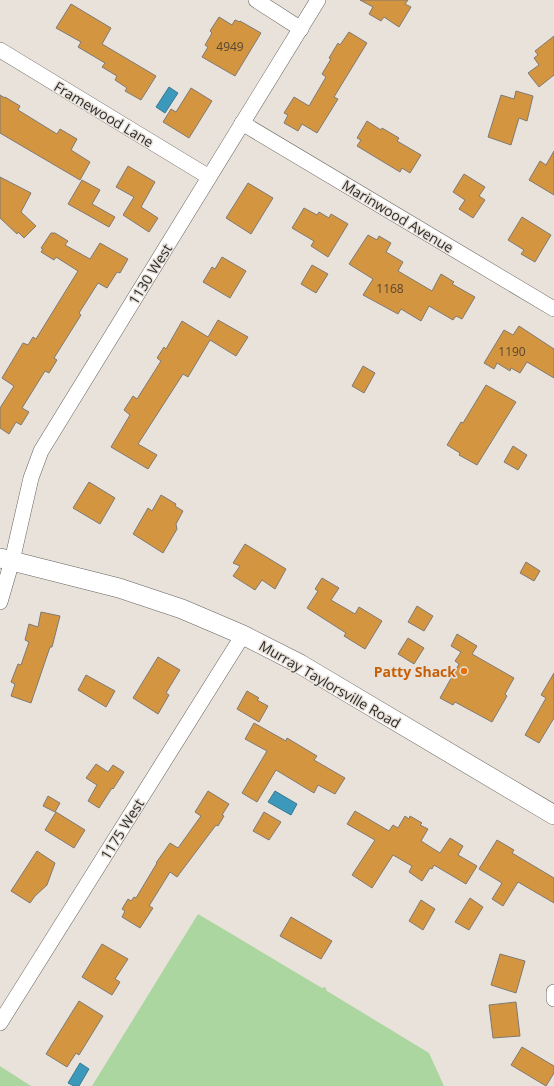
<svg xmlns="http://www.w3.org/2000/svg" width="554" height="1086" font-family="'Open Sans',sans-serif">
<rect width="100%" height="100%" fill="#e8e2db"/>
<g fill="#acd69f">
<path d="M198,914L322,988L325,987L327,991L429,1053L444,1086H92Z"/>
<path d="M0,1066L3,1068L31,1086H0Z"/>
</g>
<g fill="#3d99bc" stroke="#397990">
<path d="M169,87L178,93L165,113L156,107Z"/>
<path d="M275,791L297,804L291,815L268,802Z"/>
<path d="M80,1063L89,1069L79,1086H74L68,1083Z"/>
</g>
<g fill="#d49540" stroke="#7f7a73">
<path d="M360,0H408L405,4L411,7L399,27L384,17L381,21L369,14L373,7Z"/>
<path d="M71,4L111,28L102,44L156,76L141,100L125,91L127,88L115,80L117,76L102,67L105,63L78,47L81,42L56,28Z"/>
<path d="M219,17L232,25L235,20L240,22V21L261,33L235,76L202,57L208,47L205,45L212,33L210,31Z"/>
<path d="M349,32L367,43L334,97L338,99L317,133L302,124L298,131L284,123L288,115L284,113L294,97L309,106L326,77L322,74L331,59L329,58L338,43L340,45Z"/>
<path d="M554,36V75L539,87L528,73L539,65L534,58L538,55L535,51Z"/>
<path d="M191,88L212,101L189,138L163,122L171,109L176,112Z"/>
<path d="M516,91L533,96L527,121L519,118L511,145L488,137L501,95L514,99Z"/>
<path d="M0,95L5,98V97L20,106L18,110L57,134L60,129L77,139L71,150L90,162L80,180L0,133Z"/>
<path d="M367,121L381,130L382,128L399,138L397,141L421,155L410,173L402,168L400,172L357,146L361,140L357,138Z"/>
<path d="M554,151V195L529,180L540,161L546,165Z"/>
<path d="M128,166L155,182L141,207L158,218L149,232L123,215L134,197L116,187Z"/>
<path d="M464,174L485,187L479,196L485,200L473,218L459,209L465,200L453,192Z"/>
<path d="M0,177L31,193L21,212L36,226L24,238L18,232L17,234L0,218Z"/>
<path d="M82,180L100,190L92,204L115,217L109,227L68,204Z"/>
<path d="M248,183L273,198L251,234L226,218Z"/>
<path d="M304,208L317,215L319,212L329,218L331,214L348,224L328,257L311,246L314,241L292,228Z"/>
<path d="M522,217L551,235L535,262L521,254L524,250L508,240Z"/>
<path d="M51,233H55L68,241L65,245L90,259L100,243L128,259L120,273L117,272L107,288L98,283L79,313L81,315L54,358L57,360L49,373L45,371L22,408L29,412L21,425L16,422L9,434L0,428V408L14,386L2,378L23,343L28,345L33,337L36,339L78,271L56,257L54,260L41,252L43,249L41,248Z"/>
<path d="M368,235L377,240L379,236L391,243L386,252L403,262L398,271L432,291L441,274L454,282L452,284L475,297L462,319L456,316L453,320L429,306L421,321L401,309L398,314L363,295L373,279L349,264Z"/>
<path d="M222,257L246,271L230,298L203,282L212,267L215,269Z"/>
<path d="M312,265L328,274L316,293L301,284Z"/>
<path d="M218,320L248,337L236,356L210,340L188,377L183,374L138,444L157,455L148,469L111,447L130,415L124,410L133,396L137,399L161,361L157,358L164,347L166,349L182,321L208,337Z"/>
<path d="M519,326L554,349V378L527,362L520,373L511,368L510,371L497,363L494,369L484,363L504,330L513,335Z"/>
<path d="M363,366L375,373L364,393L352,386Z"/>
<path d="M486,385L516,402L477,465L459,455L460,453L447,445L461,422L463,423Z"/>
<path d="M513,446L527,455L518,470L504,462Z"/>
<path d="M89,482L115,498L100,524L73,508Z"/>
<path d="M161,495L176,504L175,506L183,511L176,524L177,529L163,553L133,534L148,508L152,511Z"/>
<path d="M245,544L286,569L275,589L262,580L255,590L233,576L240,566L233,563Z"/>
<path d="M526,562L540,571L534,581L520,573Z"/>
<path d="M322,578L339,588L331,600L355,614L359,607L382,621L365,649L344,636L346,633L307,608L318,591L315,589Z"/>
<path d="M417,606L433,616L424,631L408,622Z"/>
<path d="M41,612L60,616L52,647H50L31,703L11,696L15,684L11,682L18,664L21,665L29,642L25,640L29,624L38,627Z"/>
<path d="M457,634L477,646L472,654L514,678L505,694L507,696L492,722L455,702L453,705L440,698L459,664L455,661L461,652L451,646Z"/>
<path d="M408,638L424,648L414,664L398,654Z"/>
<path d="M158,657L180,670L166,693L169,695L158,714L133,698Z"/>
<path d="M554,673V718L539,743L525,735L546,698L541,695Z"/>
<path d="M86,675L115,691L106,707L78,690Z"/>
<path d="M247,691L259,698L257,700L268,706L259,722L237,709Z"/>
<path d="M254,723L286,741L287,738L317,756L314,760L345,778L335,794L318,785L314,793L276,770L257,802L242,793L267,751L245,739Z"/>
<path d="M96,764L108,772L113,765L124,772L113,789L112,788L99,808L88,801L97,785L86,778Z"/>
<path d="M208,791L229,804L222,815L224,816L218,826L216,825L177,877L170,872L149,906L153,908L140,928L122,917L125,911L122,909L128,899L131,901L134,897L136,898L157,863H156L170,843L178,848L201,816L195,812Z"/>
<path d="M48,796L60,803L55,812L43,806Z"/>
<path d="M355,811L389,831L393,825L398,828L405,816L409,819L410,816L422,823L420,825L428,829L421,841L440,853L450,838L463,846L458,855L477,866L466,884L434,865L432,869L430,868L422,881L409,872L412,866L393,855L372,888L352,875L375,840L347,824Z"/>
<path d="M56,812L85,830L74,848L45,830Z"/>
<path d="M264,812L281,822L269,840L253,831Z"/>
<path d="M497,840L514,850L512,853L554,878V903L518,882L503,906L492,899L502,883L479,869Z"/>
<path d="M37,851L55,863L47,885L35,896L30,903L11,891Z"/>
<path d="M470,898L483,907L469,930L455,922Z"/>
<path d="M421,900L435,909L423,930L409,921Z"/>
<path d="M291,917L332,941L321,959L280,936Z"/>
<path d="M102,944L128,959L115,979L120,982L112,995L82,977Z"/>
<path d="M500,954L525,961L516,993L491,985Z"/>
<path d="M79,1001L103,1016L79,1055L76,1053L67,1067L46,1054Z"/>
<path d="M516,1002L520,1036L493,1038L489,1005Z"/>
<path d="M522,1047L554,1066V1073L546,1086L511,1065Z"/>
</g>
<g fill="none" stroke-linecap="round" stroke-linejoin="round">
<defs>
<g id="minor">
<path d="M256,0L301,29"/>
<path d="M0,50L209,177"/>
<path d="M242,123L554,309"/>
<path d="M0,602L12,561L31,478L41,451L318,0"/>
<path d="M554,992V999"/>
<path d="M0,1023L243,635"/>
</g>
<path id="tertiary" d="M0,558L119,588L182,609L243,635L300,664L554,815"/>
</defs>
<use href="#minor" stroke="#67615b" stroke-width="16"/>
<use href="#tertiary" stroke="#67615b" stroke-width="20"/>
<use href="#minor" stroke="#fff" stroke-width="15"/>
<use href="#tertiary" stroke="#fff" stroke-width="19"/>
</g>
<circle fill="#e8710a" stroke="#e8e2db" stroke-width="1.5" cx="464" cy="671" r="4"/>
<g text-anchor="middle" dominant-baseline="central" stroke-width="3" stroke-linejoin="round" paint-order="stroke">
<g font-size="12" fill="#584730">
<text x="230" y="46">4949</text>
<text x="390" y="288">1168</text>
<text x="512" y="351">1190</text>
</g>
<g font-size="14" fill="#2f2d2a" stroke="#e8e2db">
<text transform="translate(104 114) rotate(31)">Framewood Lane</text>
<text transform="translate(398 216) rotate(31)">Marinwood Avenue</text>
<text transform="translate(150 274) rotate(-58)">1130 West</text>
<text transform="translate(330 684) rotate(30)">Murray Taylorsville Road</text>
<text transform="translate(122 829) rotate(-58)">1175 West</text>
</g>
<g font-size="14" font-weight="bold" fill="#c56008" stroke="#e8e2db" text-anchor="end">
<text x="456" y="671">Patty Shack</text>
</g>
</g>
</svg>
